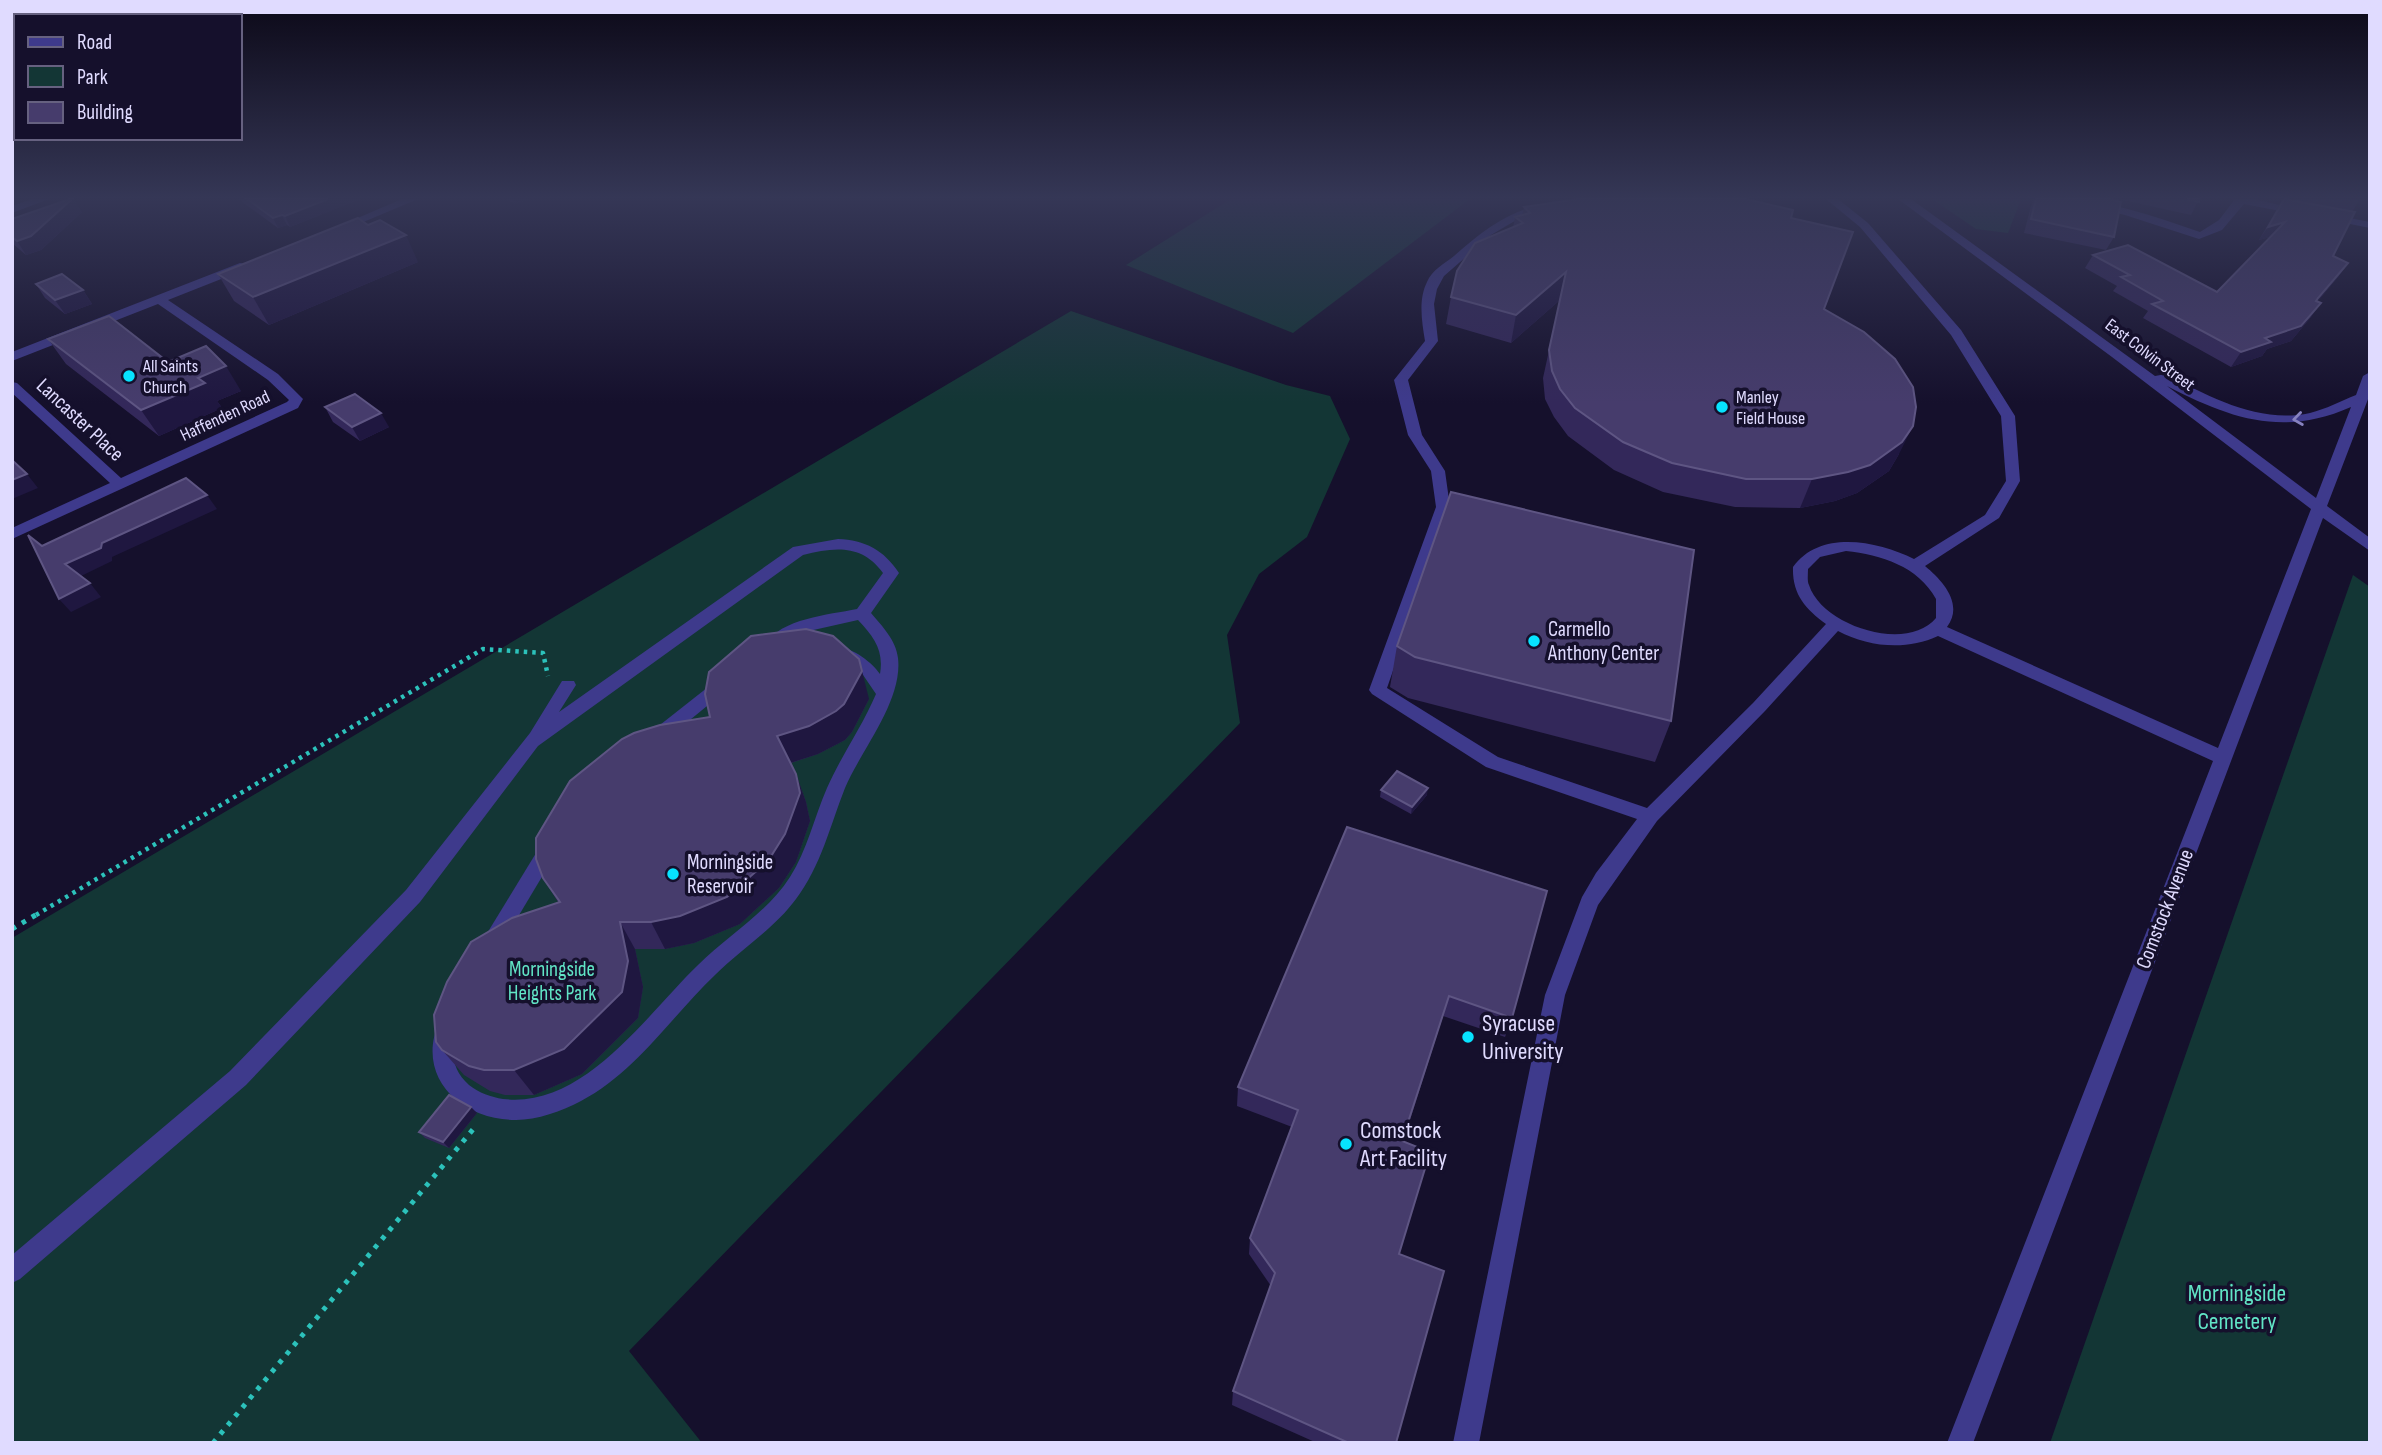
<svg xmlns="http://www.w3.org/2000/svg" width="2382" height="1455" font-family="'Sofia Sans Condensed',sans-serif">
<rect width="100%" height="100%" fill="#15102c"/>
<g fill="#133635">
<path d="M1231,199H1470L1293,333L1126,265Z"/>
<path d="M1932,199H2021L2008,233L1976,229Z"/>
<path d="M1071,311L1286,385L1330,396L1350,439L1307,537L1259,574L1227,635L1240,723L629,1351L702,1443H12V938Z"/>
<path d="M2353,575L2370,587V1443H2050Z"/>
</g>
<g fill="none" stroke-linecap="round" stroke-linejoin="round">
<path stroke="#2cc2bb" stroke-width="4.5" stroke-dasharray="3.5 5" stroke-linecap="butt" d="M36,915L483,649L543,653L548,676"/>
<g stroke="#2cc2bb" stroke-width="5" stroke-dasharray="4.5 7" stroke-linecap="butt">
<path d="M12,929L39,913"/>
<path d="M213,1443L475,1127"/>
</g>
<g fill="#3e3a8c" fill-rule="evenodd">
<path d="M32,199H49L12,213V206Z"/>
<path d="M402,199H418L342,231L332,229Z"/>
<path d="M1589,199L1518,219L1491,235L1444,276L1437,289L1434,304L1438,341L1408,380L1422,435L1445,471L1450,507L1387,688L1498,757L1647,808L1753,703L1826,624C1805,609 1792,594 1793,567C1820,529 1878,541 1914,559L1985,515L2006,481L2001,416L1951,335L1860,227L1826,199H1838L1868,223L1961,330L2015,416L2020,481L1999,518L1925,566C1943,581 1964,604 1947,627L2218,748L2311,509L2112,357L1898,199H1911L2155,376L2166,374C2210,397 2259,424 2310,413C2326,409 2341,401 2356,395L2363,376L2370,372V394L2327,506L2370,538V551L2323,518L1973,1443H1947L2213,761L1938,636C1906,651 1868,647 1838,631L1765,711L1657,821L1598,905L1565,995L1479,1443H1453L1545,995L1582,897L1596,873L1637,819L1486,767L1372,694L1369,690L1436,507L1431,471L1408,435L1394,380L1425,341C1422,322 1418,300 1427,282C1432,270 1444,264 1454,256C1497,217 1530,199 1589,199ZM2167,386C2231,419 2283,437 2351,407L2316,498ZM1846,551C1881,555 1918,566 1936,599V618C1907,653 1822,626 1809,585C1807,581 1808,574 1808,569L1820,557Z"/>
<path d="M2057,199C2107,199 2153,216 2200,232L2219,220L2235,199H2255L2307,212L2301,215L2244,204L2222,230L2199,239L2125,215Z"/>
<path d="M2329,214L2370,222V228L2325,219L2323,217Z"/>
<path d="M240,263L244,264V270L168,300L278,374L303,399L298,408L12,539V528L110,483L12,393V382L17,383L121,478L287,402L289,400L268,380L158,304L12,361V352Z"/>
<path d="M838,539C865,540 884,550 899,573L871,613C882,626 896,640 898,658C903,701 861,750 845,788C830,826 821,866 796,899C774,929 741,949 715,975C671,1017 636,1072 581,1101C562,1111 537,1120 516,1120C460,1120 414,1076 440,1020L447,1018L454,1020L458,1027C451,1050 450,1068 469,1085C479,1093 491,1097 503,1099C584,1109 647,1014 698,965C728,935 767,913 790,877C807,850 814,818 827,788C841,756 862,727 876,694L861,672L831,652L833,648C849,644 872,662 880,674C884,650 874,637 858,620L809,631L772,651L764,645C782,618 828,615 857,609L883,573C862,544 835,547 803,555L538,746L420,902L246,1085L20,1279L12,1283V1255L230,1071L406,890L530,733L562,681H574L576,685L559,712L793,547Z"/>
<path d="M723,678L731,684L729,688L663,742H651L648,737L651,732L717,680Z"/>
<path d="M551,837L558,840L560,845L558,850L500,947L493,950L486,947L483,941L486,935L544,840Z"/>
</g>
</g>
<g fill="#33285a">
<path d="M238,199H360L290,227L287,225L278,228Z"/>
<path d="M507,199H528L515,204Z"/>
<path d="M2034,199H2119L2114,237L2106,250L2024,233L2031,206Z"/>
<path d="M2119,199H2199L2191,215Z"/>
<path d="M2283,199H2360L2352,212L2333,256L2348,263L2338,277L2317,302L2311,317L2291,341L2267,349L2262,356L2231,367L2143,318L2148,311L2113,291L2117,286L2085,268L2093,255L2217,292L2270,237L2259,240Z"/>
<path d="M1524,207L1791,218L1824,309L1899,454L1889,471L1857,493L1835,501L1800,508L1735,507L1663,492L1614,470L1568,436L1554,417L1545,399L1543,378L1560,300L1511,343L1446,324L1451,297L1513,228L1515,217L1522,216Z"/>
<path d="M82,212L41,250L26,255L12,243V219Z"/>
<path d="M418,262L269,325L234,301L218,274Z"/>
<path d="M36,284L83,290L92,304L65,314L45,298Z"/>
<path d="M48,339L168,362L241,391L217,401L222,408L159,436L66,364Z"/>
<path d="M325,407L389,427L360,441L333,422Z"/>
<path d="M1397,646L1671,721L1655,762L1408,698L1390,687Z"/>
<path d="M869,699L852,732L845,740L818,754L791,763L796,774L806,802L810,821L796,862L779,888L740,924L694,943L665,949H635L643,987L638,1018L582,1074L534,1095H505L490,1091L464,1075L442,1050L558,902L543,878Z"/>
<path d="M1381,790L1427,795L1411,814L1380,797Z"/>
<path d="M1347,827L1512,1018L1505,1037L1443,1016L1403,1142L1399,1254L1396,1443H1317L1232,1405L1233,1391L1271,1286L1249,1254L1250,1238L1292,1127L1237,1106L1238,1087Z"/>
<path d="M477,1113L449,1148L425,1138L419,1132Z"/>
</g>
<g fill="#1f1740">
<path d="M72,199H74L82,212L41,250L26,255L17,241Z"/>
<path d="M328,199H360L290,227L285,216Z"/>
<path d="M513,199H528L515,204Z"/>
<path d="M282,215L287,225L278,228L273,218Z"/>
<path d="M2285,222L2276,235L2259,240L2268,227Z"/>
<path d="M406,235L418,262L269,325L253,297Z"/>
<path d="M2348,263L2338,277L2309,312L2318,298Z"/>
<path d="M1566,272L1560,300L1511,343L1516,315Z"/>
<path d="M83,290L92,304L65,314L55,300Z"/>
<path d="M2321,303L2311,317L2291,341L2267,349L2262,356L2231,367L2241,352Z"/>
<path d="M226,366L241,391L217,401L222,408L159,436L141,410L198,378Z"/>
<path d="M381,413L389,427L360,441L352,427Z"/>
<path d="M1913,426L1899,454L1889,471L1857,493L1835,501L1800,508L1812,479Z"/>
<path d="M27,474L38,488L12,499V480Z"/>
<path d="M207,495L217,509L112,557V561L77,578L65,564L102,543Z"/>
<path d="M90,583L101,597L71,612L59,599Z"/>
<path d="M859,659L869,699L852,732L845,740L818,754L787,764L777,736Z"/>
<path d="M796,774L806,802L810,821L796,862L779,888L740,924L694,943L665,949L651,922Z"/>
<path d="M1428,788L1427,795L1411,814L1412,807Z"/>
<path d="M620,922L635,949L643,987L638,1018L582,1074L534,1095L514,1070Z"/>
<path d="M1449,996L1443,1016L1397,1159L1402,1141Z"/>
<path d="M471,1107L477,1113L449,1148L443,1142Z"/>
</g>
<g fill="#463c6c" stroke="#5e5583" stroke-width="2">
<path d="M70,199H72L31,236L17,241L12,237V219Z"/>
<path d="M247,199H328L285,216L282,215L273,218Z"/>
<path d="M1579,199H1746L1793,210L1791,218L1853,232L1824,309L1864,332L1895,359L1913,387L1916,407L1913,426L1902,442L1870,465L1848,472L1812,479H1746L1672,463L1623,442L1575,408L1560,389L1552,371L1549,350L1566,272L1516,315L1451,297L1457,271L1475,243L1523,223L1515,217L1530,213L1524,207Z"/>
<path d="M2036,199H2109L2121,202L2114,237L2031,219Z"/>
<path d="M2187,199H2199V202Z"/>
<path d="M2284,199L2355,212L2333,256L2348,263L2318,298L2316,301L2321,303L2301,326L2265,338L2271,342L2241,352L2152,304L2163,301L2121,277L2130,275L2093,255L2128,245L2217,292L2285,222L2268,227Z"/>
<path d="M358,218L368,225L380,220L406,235L253,297L218,274Z"/>
<path d="M62,274L83,290L55,300L36,284Z"/>
<path d="M109,316L168,362L206,346L226,366L198,378L205,383L141,410L48,339Z"/>
<path d="M355,394L381,413L352,427L325,407Z"/>
<path d="M12,460L27,474L12,480Z"/>
<path d="M186,478L207,495L102,543L101,548L65,564L90,583L59,599L28,535L42,546Z"/>
<path d="M1451,492L1694,550L1671,721L1415,657L1397,646Z"/>
<path d="M806,629L833,636L859,659L862,671L844,704L836,711L809,726L777,736L796,774L800,793L785,834L768,861L727,897L680,916L651,922H620L628,961L622,992L564,1049L514,1070H484L469,1066L442,1050L436,1042L434,1015L447,982L471,942L512,918L560,902L543,878L536,859V838L570,781L622,739L634,733L660,725L710,717L705,694L709,672L751,636Z"/>
<path d="M1397,771L1428,788L1412,807L1381,790Z"/>
<path d="M1347,827L1547,891L1512,1018L1449,996L1402,1141L1430,1152L1399,1254L1444,1271L1396,1443H1349L1233,1391L1275,1273L1250,1238L1298,1110L1238,1087Z"/>
<path d="M449,1095L471,1107L443,1142L419,1132Z"/>
</g>
<defs><path id="oneway-chevron" d="M-2-3.5L2.5 0L-2 3.5" fill="none" stroke-width="1.6" stroke-linecap="round" stroke-linejoin="round" transform="scale(1.75)"/></defs>
<use stroke="#8782c0" href="#oneway-chevron" transform="translate(2298 419) rotate(172)"/>
<linearGradient id="sky" x2="0" y2="1"><stop stop-color="#0c0918"/><stop offset="0.49" stop-color="#353756"/><stop offset="1" stop-color="#353756" stop-opacity="0"/></linearGradient>
<rect width="2382" height="403" fill="url(#sky)"/>
<g fill="#07e3ff" stroke="#15102c" stroke-width="2.5">
<circle cx="129" cy="376" r="7"/>
<circle cx="1722" cy="407" r="7"/>
<circle cx="1534" cy="641" r="7"/>
<circle cx="673" cy="874" r="7"/>
<circle cx="1468" cy="1037" r="7"/>
<circle cx="1346" cy="1144" r="7"/>
</g>
<g text-anchor="middle" dominant-baseline="central" stroke-width="7" stroke-linejoin="round" paint-order="stroke">
<g font-size="18" fill="#e0dbff" stroke="#15102c">
<text transform="translate(2150 355) rotate(37)">East Colvin Street</text>
<text transform="translate(225 416) rotate(-25)">Haffenden Road</text>
</g>
<g font-size="18" fill="#e0dbff" stroke="#15102c" text-anchor="start">
<text x="143" y="366">All Saints<tspan x="143" dy="21">Church</tspan></text>
<text x="1736" y="397">Manley<tspan x="1736" dy="21">Field House</tspan></text>
</g>
<g font-size="21" fill="#e0dbff" stroke="#15102c">
<text transform="translate(80 420) rotate(43)">Lancaster Place</text>
<text transform="translate(2165 909) rotate(-69)">Comstock Avenue</text>
</g>
<g font-size="21" fill="#e0dbff" stroke="#15102c" text-anchor="start">
<text x="1548" y="629">Carmello<tspan x="1548" dy="24">Anthony Center</tspan></text>
<text x="687" y="862">Morningside<tspan x="687" dy="24">Reservoir</tspan></text>
</g>
<g font-size="21" fill="#61e5c6" stroke="#15102c">
<text x="552" y="969">Morningside<tspan x="552" dy="24">Heights Park</tspan></text>
</g>
<g font-size="24" fill="#e0dbff" stroke="#15102c" text-anchor="start">
<text x="1482" y="1023">Syracuse<tspan x="1482" dy="28">University</tspan></text>
<text x="1360" y="1130">Comstock<tspan x="1360" dy="28">Art Facility</tspan></text>
</g>
<g font-size="24" fill="#61e5c6" stroke="#15102c">
<text x="2237" y="1293">Morningside<tspan x="2237" dy="28">Cemetery</tspan></text>
</g>
</g>
<rect width="2382" height="1455" fill="none" stroke="#e0dbff" stroke-width="28"/>
<rect x="14" y="14" width="228" height="126" fill="#15102c" stroke="#666180" stroke-width="2"/>
<rect x="28" y="37" width="35" height="10" fill="#3e3a8c" stroke="#666180" stroke-width="2"/>
<text x="77" y="49" font-size="21" fill="#e0dbff">Road</text>
<rect x="28" y="66" width="35" height="21" fill="#133635" stroke="#666180" stroke-width="2"/>
<text x="77" y="84" font-size="21" fill="#e0dbff">Park</text>
<rect x="28" y="102" width="35" height="21" fill="#463c6c" stroke="#666180" stroke-width="2"/>
<text x="77" y="119" font-size="21" fill="#e0dbff">Building</text>
</svg>
